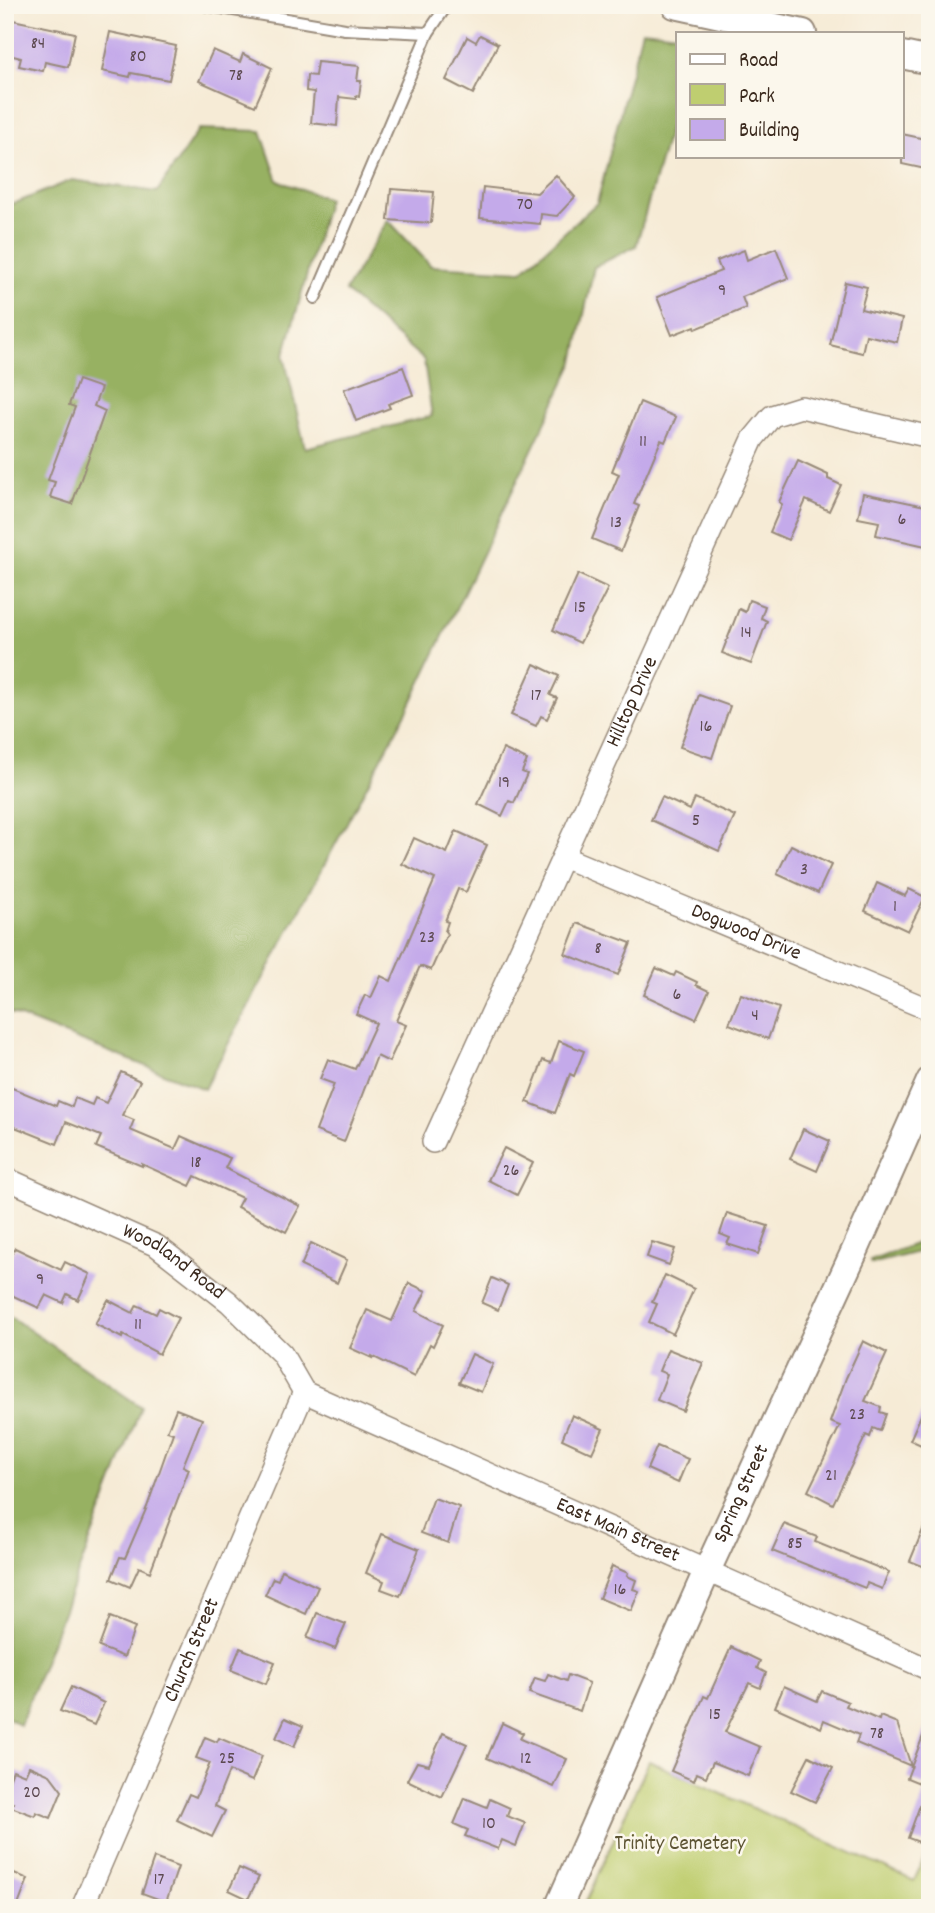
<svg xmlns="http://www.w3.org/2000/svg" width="935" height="1913" font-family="Dekko,sans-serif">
<rect width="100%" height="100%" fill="#fbf7ec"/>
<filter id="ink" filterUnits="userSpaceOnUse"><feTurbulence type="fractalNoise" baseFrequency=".0143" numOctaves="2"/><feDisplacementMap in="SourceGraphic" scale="14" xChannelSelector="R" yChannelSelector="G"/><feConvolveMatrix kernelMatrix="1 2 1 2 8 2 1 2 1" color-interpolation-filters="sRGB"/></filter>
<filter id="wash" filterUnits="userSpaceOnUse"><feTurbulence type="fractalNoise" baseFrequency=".00686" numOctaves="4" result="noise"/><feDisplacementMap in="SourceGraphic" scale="28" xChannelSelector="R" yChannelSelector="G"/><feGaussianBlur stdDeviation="1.57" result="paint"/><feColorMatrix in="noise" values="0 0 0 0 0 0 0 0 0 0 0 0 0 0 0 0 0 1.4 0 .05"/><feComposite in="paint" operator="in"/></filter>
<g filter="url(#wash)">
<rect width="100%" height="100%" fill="#f6ebd6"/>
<path fill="#bfce70" stroke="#7d7c47" stroke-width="2" d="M649,1761L914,1881L930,1845V1908H583Z"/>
<g fill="#97b162" stroke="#696e40" stroke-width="2">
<path d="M642,30L678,34V98L636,246L594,267L574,362L408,709L204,1089L5,1011V198L13,204L72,180L157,192L199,129L261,131L278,181L328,199L284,356L305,448L432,416L424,360L345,291L388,220L431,266L522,271L597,203Z"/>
<path d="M930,1238V1249L871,1264L870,1261Z"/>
<path d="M5,1313L141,1407L20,1725L5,1716Z"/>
</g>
<g id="blocks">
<g fill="#c4aaea">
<path d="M8,19L75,33L68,67L45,62L43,71L19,66L21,58L5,54V34Z"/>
<path d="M110,32L176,46L169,80L131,73L130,77L102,71Z"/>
<path d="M480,35L498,44L473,94L446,80L467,37L476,42Z"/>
<path d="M213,50L240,62L243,54L272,68L255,106L199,81Z"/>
<path d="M317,62L359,66L357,81H361L359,97L356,96V99L339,97L337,126L311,123L314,92L306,91L307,75L315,76Z"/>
<path d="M902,134L930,140V170L902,164Z"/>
<path d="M556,175L575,197L557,216L541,214L540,224L480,218L483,187L537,193Z"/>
<path d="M391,189L434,192L431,223L388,220Z"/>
<path d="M776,248L788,278L742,297L746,308L696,329L695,326L672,335L657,297L721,271L717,261L744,250L747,260Z"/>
<path d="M845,282L867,287L861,309L902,319L897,342L866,335L862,353L830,345Z"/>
<path d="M403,367L413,395L388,404L390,408L356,421L344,389Z"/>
<path d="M78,380L101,388L94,406L105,411L72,504L50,497L55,482L48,480L75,407L69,405Z"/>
<path d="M640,402L676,417L665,442L661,440L634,504L639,506L621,551L592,539L619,474L612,471Z"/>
<path d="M798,461L828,475V479L841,485L829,511L806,500L788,540L770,532L782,504L779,502Z"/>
<path d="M863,493L930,507V547L876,535L879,522L858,518Z"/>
<path d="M578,574L608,588L580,643L553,630Z"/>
<path d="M749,600L765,606L761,618L767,621L751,664L722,653L739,609L745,612Z"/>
<path d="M534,664L559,676L550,695L557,698L547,719L541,716L536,726L511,715Z"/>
<path d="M699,695L730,706L712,758L680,747Z"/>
<path d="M503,749L527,760L522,772L527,774L514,803L509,801L502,816L478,804Z"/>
<path d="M662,797L690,810L695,798L735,816L719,851L651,820Z"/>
<path d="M456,831L487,845L466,892L458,889L445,921L448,922L445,931L447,934L431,970L420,966L396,1021L406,1025L389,1062L377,1056L344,1142L316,1131L334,1084L320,1079L328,1059L355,1069L376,1023L356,1014L365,995L371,998L381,976L391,981L435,879L402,864L414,838L447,853Z"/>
<path d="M791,845L831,865L818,893L777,874Z"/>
<path d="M877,883L905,896L909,889L925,897L908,931L865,911Z"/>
<path d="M577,923L631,943L618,975L565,954Z"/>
<path d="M656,968L674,976L676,972L697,982L696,985L709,991L696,1019L644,995Z"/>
<path d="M741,994L779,1008L768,1039L729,1024Z"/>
<path d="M559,1041L584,1051L574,1076L570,1074L555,1113L527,1102L543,1060L551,1063Z"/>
<path d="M121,1072L140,1081L122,1115L134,1120L130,1130L175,1149L181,1136L230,1158L225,1168L300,1206L286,1232L237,1207L242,1198L195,1176L190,1186L142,1164V1166L96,1147L101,1136L66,1122L57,1144L5,1123V1085L56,1106L58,1101L72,1107L75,1098L92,1105L95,1098L106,1103Z"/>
<path d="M803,1129L830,1141L817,1171L790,1159Z"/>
<path d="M504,1148L533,1163L517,1195L488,1180Z"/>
<path d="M727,1213L768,1226L758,1254L727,1244L730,1238L720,1234Z"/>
<path d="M652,1242L675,1249L669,1265L647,1257Z"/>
<path d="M311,1243L347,1260L337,1283L301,1266Z"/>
<path d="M15,1248L61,1270L65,1262L90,1274L78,1300L67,1294L63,1303L46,1295L39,1308L5,1292V1268Z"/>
<path d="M665,1275L694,1289L673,1334L649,1322L657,1304L652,1302Z"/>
<path d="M492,1278L508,1285L498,1310L482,1303Z"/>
<path d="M409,1283L426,1291L416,1311L443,1325L433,1346L430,1344L414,1377L372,1356V1358L350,1348L367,1310L392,1321Z"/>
<path d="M108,1300L133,1313L137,1305L156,1314L159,1308L178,1318L159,1354L123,1335L122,1338L95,1324Z"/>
<path d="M863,1341L887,1353L865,1401L881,1407L880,1412L886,1414L880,1431L873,1428L870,1437L866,1435L833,1504L808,1491L840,1426L830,1422L846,1378Z"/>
<path d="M668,1349L703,1363L683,1411L657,1400L667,1374L659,1371Z"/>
<path d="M472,1354L493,1364L481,1392L459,1383Z"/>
<path d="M930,1395V1449L910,1440Z"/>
<path d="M176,1409L202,1419L183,1466L189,1469L150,1572L139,1567L130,1587L111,1579L120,1557L125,1558L147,1507L173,1433L167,1431Z"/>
<path d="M572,1415L603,1429L592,1453L562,1439Z"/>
<path d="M657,1446L688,1459L678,1483L647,1469Z"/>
<path d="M434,1498L459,1507L448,1543L421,1533Z"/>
<path d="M929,1515H930V1569L910,1561Z"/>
<path d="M784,1524L817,1537L815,1542L889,1572L882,1589L867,1583L865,1588L772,1551Z"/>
<path d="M382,1534L419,1549L400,1596L381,1589L384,1581L366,1573Z"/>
<path d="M612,1566L628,1573L627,1576L636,1580L633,1589L639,1591L631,1611L599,1598Z"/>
<path d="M282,1570L318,1587L306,1614L265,1595L273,1578L278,1580Z"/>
<path d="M317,1613L346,1624L335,1649L307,1638Z"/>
<path d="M110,1617L135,1627L124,1657L99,1647Z"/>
<path d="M731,1647L760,1661L757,1668L766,1673L760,1688L749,1683L725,1732L760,1747L748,1776L713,1762L706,1777L697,1773L694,1781L671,1771L704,1696L708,1698Z"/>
<path d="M240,1648L275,1662L266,1684L231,1670Z"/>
<path d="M548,1674L566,1681L568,1675L589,1683L580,1711L529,1693L535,1678L545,1681Z"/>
<path d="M784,1686L817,1701L822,1691L848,1702L846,1706L879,1720L880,1716L897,1723L911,1766L856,1743L859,1735L824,1720L821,1728L775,1707Z"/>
<path d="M71,1687L104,1703L94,1725L60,1711Z"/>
<path d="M285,1718L303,1726L294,1747L276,1738Z"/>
<path d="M502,1723L523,1733L520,1739L567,1759L554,1787L487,1758Z"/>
<path d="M928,1723L930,1724V1846L908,1838L927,1786L907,1778Z"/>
<path d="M443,1733L467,1744L442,1797L407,1780L417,1762L429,1765Z"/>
<path d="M205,1737L217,1742L219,1738L262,1756L252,1781L229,1771L215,1806L225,1811L212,1837L177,1820L189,1794L196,1797L210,1763L196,1758Z"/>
<path d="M809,1756L833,1768L815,1802L791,1791Z"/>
<path d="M29,1766L50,1775L62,1791L51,1818L36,1812L35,1816L11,1807L13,1803L5,1800V1791L13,1770L25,1775Z"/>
<path d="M465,1798L487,1807L490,1799L510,1808L507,1816L525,1823L516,1846L502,1840L498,1849L465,1836L468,1830L454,1824Z"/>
<path d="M154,1858L178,1867L166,1902L142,1893Z"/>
<path d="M239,1868L259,1877L248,1899L229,1890Z"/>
<path d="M5,1869L28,1879L17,1908H5Z"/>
</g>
</g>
</g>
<g filter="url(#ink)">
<use href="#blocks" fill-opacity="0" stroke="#988a7a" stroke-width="2"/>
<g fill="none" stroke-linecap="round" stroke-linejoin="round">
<defs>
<g id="service">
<path d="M204,5L345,29L428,33"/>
<path d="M315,298L428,33L447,5"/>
</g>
<g id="minor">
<path id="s1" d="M563,857L930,1010"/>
<path id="s2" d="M433,1142L753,439L772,416L801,407L930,437"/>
<path id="s3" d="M5,1178L157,1246L229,1302L282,1354L304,1392"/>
<path id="s4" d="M304,1392L930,1670"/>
<path id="s5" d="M82,1908L304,1392"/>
</g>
<g id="tertiary">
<path d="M675,5L803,33"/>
<path d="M902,55L930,61"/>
<path id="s6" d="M558,1908L706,1573L857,1246L930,1081"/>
</g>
</defs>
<use href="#service" stroke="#988a7a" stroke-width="14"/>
<use href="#minor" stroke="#988a7a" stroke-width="24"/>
<use href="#tertiary" stroke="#988a7a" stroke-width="30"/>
<use href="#service" stroke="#fff" stroke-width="10"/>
<use href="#minor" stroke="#fff" stroke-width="21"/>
<use href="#tertiary" stroke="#fff" stroke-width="26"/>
</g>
</g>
<g text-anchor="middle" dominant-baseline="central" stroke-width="5" stroke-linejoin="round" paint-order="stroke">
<g font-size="18" fill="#5d4a51">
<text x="38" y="44">84</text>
<text x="138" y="57">80</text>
<text x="236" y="76">78</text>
<text x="525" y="205">70</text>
<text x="722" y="291">9</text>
<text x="643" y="442">11</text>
<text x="902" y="520">6</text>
<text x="616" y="523">13</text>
<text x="580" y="608">15</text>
<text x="746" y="633">14</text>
<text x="536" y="696">17</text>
<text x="706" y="727">16</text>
<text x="504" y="783">19</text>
<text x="696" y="821">5</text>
<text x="804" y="870">3</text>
<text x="895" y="907">1</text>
<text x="427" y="938">23</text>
<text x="598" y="949">8</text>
<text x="677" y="995">6</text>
<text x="755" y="1016">4</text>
<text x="196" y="1163">18</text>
<text x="511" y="1171">26</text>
<text x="40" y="1280">9</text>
<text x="138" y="1325">11</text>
<text x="857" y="1415">23</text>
<text x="831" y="1476">21</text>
<text x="795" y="1544">85</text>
<text x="620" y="1590">16</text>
<text x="715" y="1715">15</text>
<text x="877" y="1734">78</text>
<text x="227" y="1759">25</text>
<text x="526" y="1759">12</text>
<text x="32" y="1793">20</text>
<text x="489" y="1824">10</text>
<text x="159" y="1880">17</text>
</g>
<g font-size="21" fill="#3b2a1e" stroke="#fbf7ec">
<text stroke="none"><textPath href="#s2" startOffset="483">Hilltop Drive</textPath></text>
<text stroke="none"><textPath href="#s1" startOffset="198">Dogwood Drive</textPath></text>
<text stroke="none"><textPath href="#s3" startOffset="189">Woodland Road</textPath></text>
<text stroke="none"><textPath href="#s6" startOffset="453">Spring Street</textPath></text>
<text stroke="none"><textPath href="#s4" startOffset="343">East Main Street</textPath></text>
<text stroke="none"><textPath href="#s5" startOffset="280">Church Street</textPath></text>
</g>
<g font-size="21" fill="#5c5332" stroke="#fbf7ec">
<text x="680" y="1845">Trinity Cemetery</text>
</g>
</g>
<rect width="935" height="1913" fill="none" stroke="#fbf7ec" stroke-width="28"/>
<rect x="676" y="32" width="228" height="126" fill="#fbf7ec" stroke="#aea59a" stroke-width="2"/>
<rect x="690" y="54" width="35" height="10" fill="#ffffff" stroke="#aea59a" stroke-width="2"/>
<text x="739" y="66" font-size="21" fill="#3b2a1e">Road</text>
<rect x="690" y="84" width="35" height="21" fill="#bfce70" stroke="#aea59a" stroke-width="2"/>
<text x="739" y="102" font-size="21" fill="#3b2a1e">Park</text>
<rect x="690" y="119" width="35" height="21" fill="#c4aaea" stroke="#aea59a" stroke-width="2"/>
<text x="739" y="136" font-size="21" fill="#3b2a1e">Building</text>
</svg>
